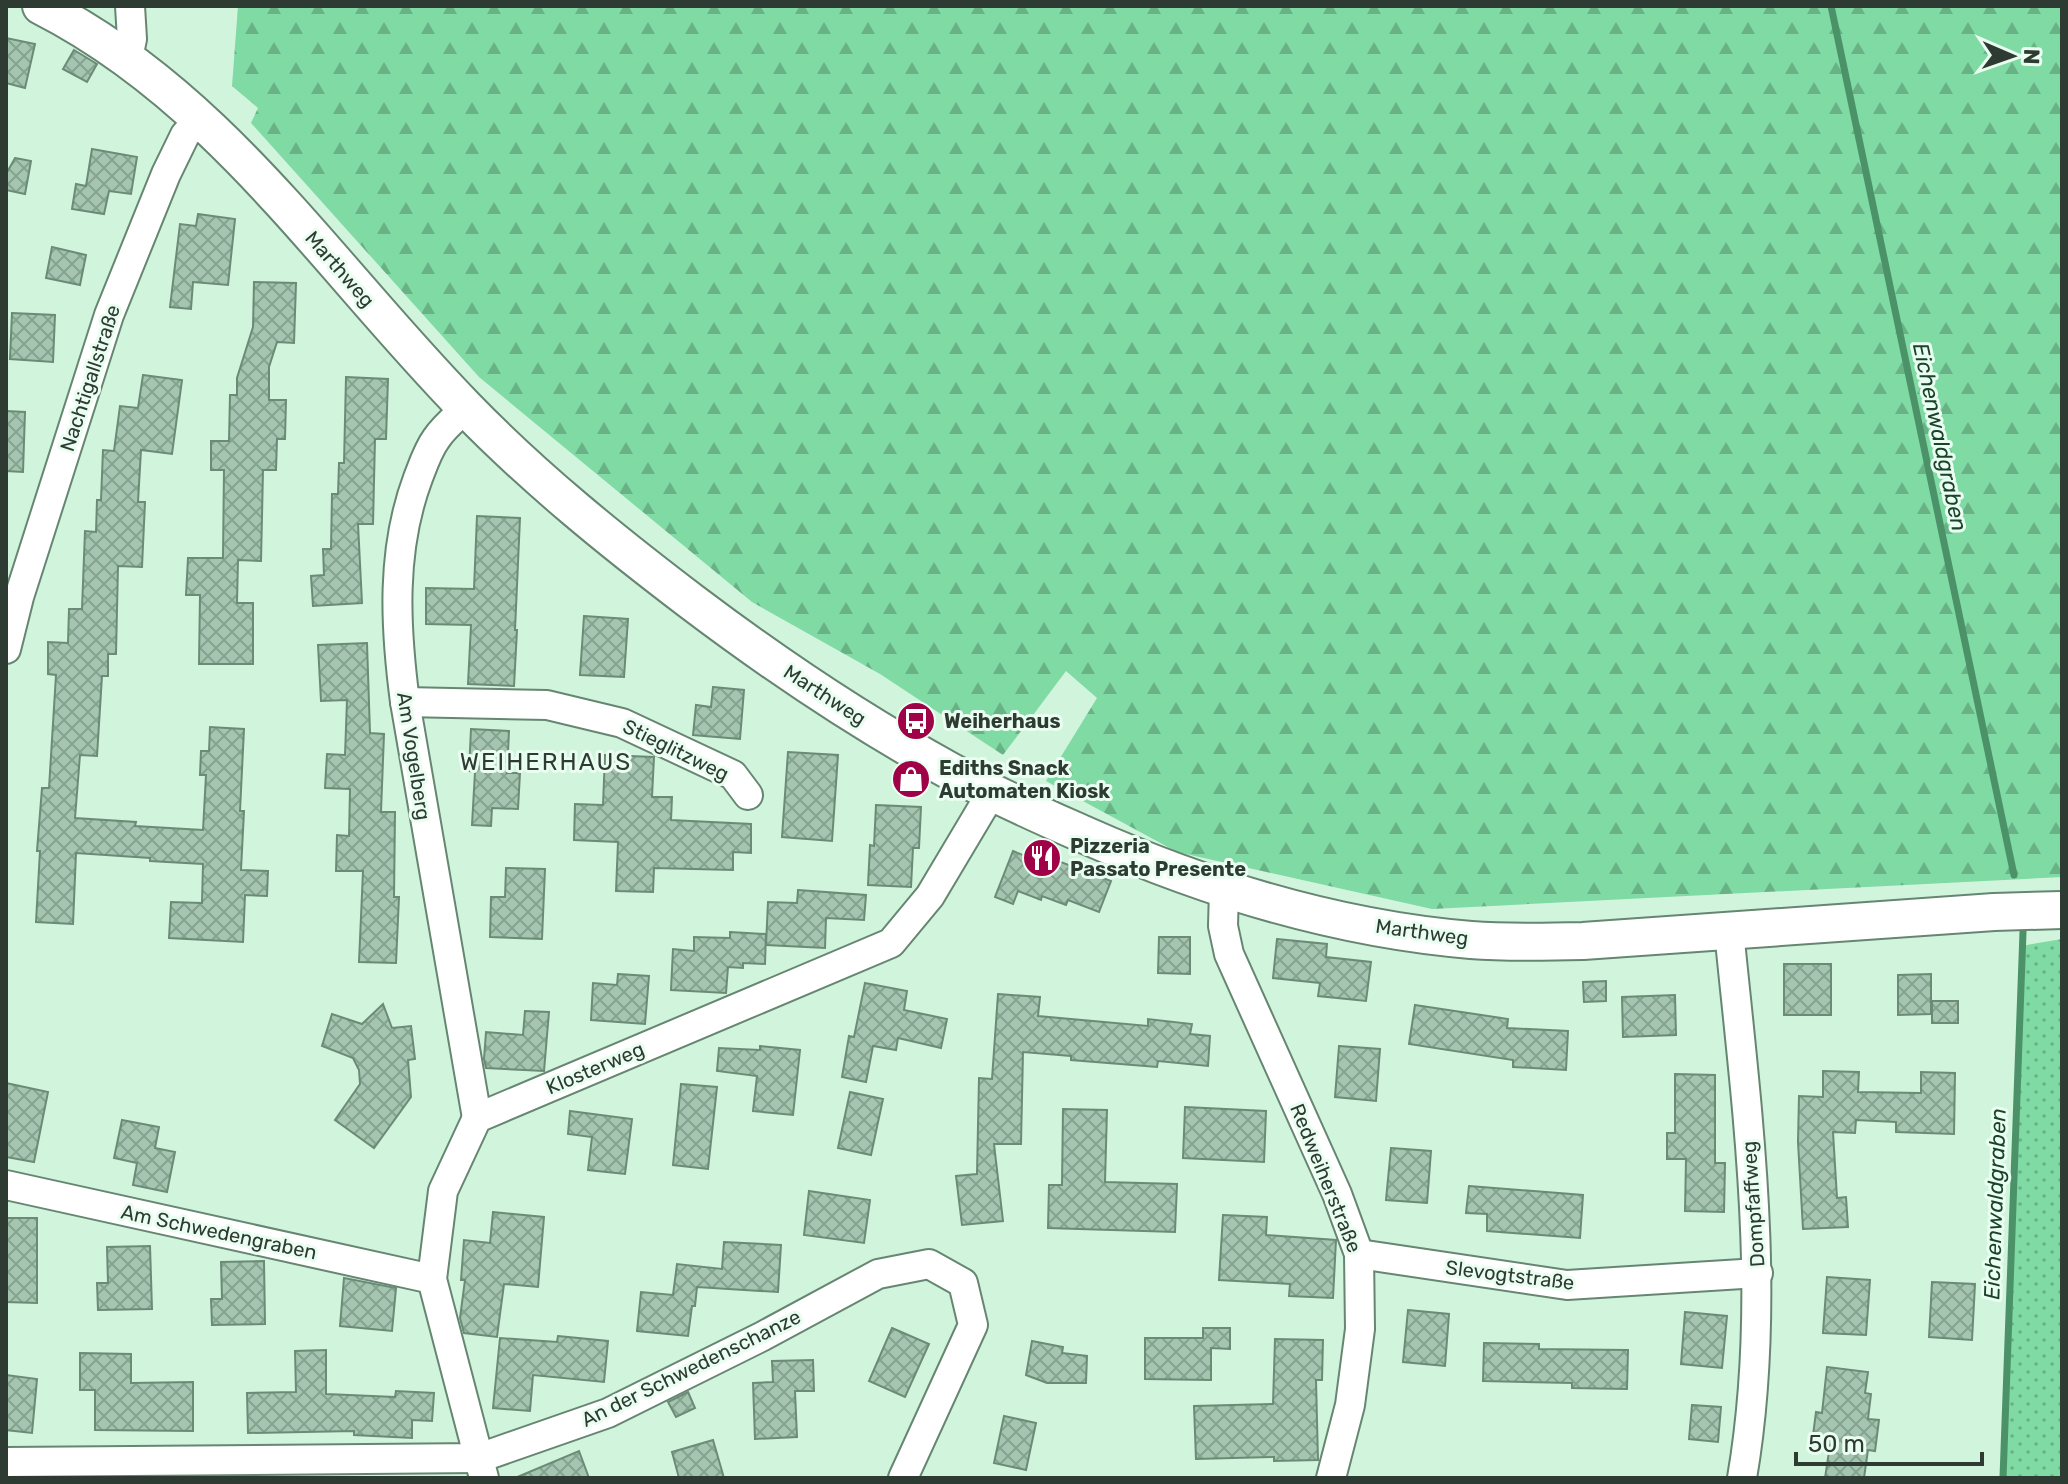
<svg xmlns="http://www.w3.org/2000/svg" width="2068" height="1484" font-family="Rubik,sans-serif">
<defs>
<pattern id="green-dots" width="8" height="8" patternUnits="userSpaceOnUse" patternTransform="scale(2)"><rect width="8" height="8" fill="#7fdaa4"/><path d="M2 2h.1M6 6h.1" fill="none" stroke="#68b286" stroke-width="1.8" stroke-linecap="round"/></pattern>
<pattern id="forest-firs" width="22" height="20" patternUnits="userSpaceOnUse" patternTransform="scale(2)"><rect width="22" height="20" fill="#7fdaa4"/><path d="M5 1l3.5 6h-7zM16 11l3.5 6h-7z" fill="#68b286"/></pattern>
<pattern id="building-cross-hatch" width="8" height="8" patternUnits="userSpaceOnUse" patternTransform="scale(2)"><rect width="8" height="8" fill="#a4c6b0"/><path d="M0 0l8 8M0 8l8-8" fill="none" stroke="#86a290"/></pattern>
</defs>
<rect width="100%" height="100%" fill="#d1f4dd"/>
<path fill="url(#green-dots)" d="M2062,939V1478H2002L2021,946Z"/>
<path fill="url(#forest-firs)" d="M238,6H2062V877L1432,909L1177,852L1046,781L1097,698L1066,671L1003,755L880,674L752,602L479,377L251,123L258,108L232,86Z"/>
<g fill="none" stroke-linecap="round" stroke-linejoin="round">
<g stroke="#4b9269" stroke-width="7">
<path d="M1831,6L2014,875"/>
<path d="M2003,1478L2023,932"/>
</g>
</g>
<g fill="url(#building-cross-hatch)" stroke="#6b8b77" stroke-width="2">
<path d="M6,38L35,44L25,88L6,83Z"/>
<path d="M74,50L97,64L87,82L63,69Z"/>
<path d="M92,149L137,157L131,194L109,191L104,214L72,209L76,184L86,186Z"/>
<path d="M15,158L31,161L25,194L6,190V174Z"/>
<path d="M198,214L235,219L228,285L193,282L191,309L170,307L180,224L196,226Z"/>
<path d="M52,247L86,255L80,285L46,278Z"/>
<path d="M254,282L296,283L294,343L277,342L269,367V400H286L285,439H277L276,470H263L261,561L238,560L237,603H253V664H199L200,595H186L188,558H223L224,470H211V441H229L230,395H237V378L253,327Z"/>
<path d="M12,313L55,315L53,362L10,359Z"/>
<path d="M143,375L182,380L172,454L141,450L138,502H145L142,567L118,566L116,654H108V676H102L97,756L80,755L75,818L136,822L135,826L203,830L206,775H200L201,751H209L210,727L244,729L240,811H244L241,870L268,871L267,896L245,895L243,942L169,938L171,902L202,903L203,864L150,861V858L76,853L73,924L36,922L40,851H37L42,788H49L56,675L48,674V642L68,643L69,609H82L85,531L96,532L97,500H101L103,450L114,451L120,406L138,408Z"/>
<path d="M346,377L388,379L386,439H375L373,524H358L362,603L313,606L311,576L324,575L323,549H331L332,494H338L339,463H344Z"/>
<path d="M6,411L25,412L23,472L6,471Z"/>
<path d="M477,516L520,518L515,630H517L514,686L468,684L471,625L426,624V588L474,589Z"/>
<path d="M584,616L628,619L624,677L580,675Z"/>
<path d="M367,643L370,733L384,734L381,812H395L394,897H399L396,963L359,962L363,871H336L337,835L349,836L350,789L325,788L327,754L345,755L347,700L321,701L318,645Z"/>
<path d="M713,687L744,690L740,739L693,735L696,705L711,707Z"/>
<path d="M471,729L509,731L507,773H520L518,809L492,808L491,826L472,825L475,772L469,771Z"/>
<path d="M788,752L838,755L832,841L782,837Z"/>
<path d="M605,755L654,757L652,797H672L671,820L751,824V853L733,852V870L654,868L653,892L616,891L618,842L574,840L575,804L603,805Z"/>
<path d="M876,805L921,807L919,848H913L911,887L868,885L870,845L874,846Z"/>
<path d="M1013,851L1030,858L1032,851L1111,881L1099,912L1068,900L1066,905L1042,896L1041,900L1018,891L1013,904L995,897Z"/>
<path d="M506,868L545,869L542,939L490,937L491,897H505Z"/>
<path d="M798,890L866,895L864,920L826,918L825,948L766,945L768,902L797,903Z"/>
<path d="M730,932L766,934L765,964L743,963V968L728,967L726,993L671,990L673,949L694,951V937L730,938Z"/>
<path d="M1159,937H1190V974L1158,973Z"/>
<path d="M1277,939L1327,944L1326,957L1371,962L1366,1001L1318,996L1320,983L1273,978Z"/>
<rect x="1784" y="964" width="47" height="51"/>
<path d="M618,974L649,976L645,1024L591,1020L593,983L617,985Z"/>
<path d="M1931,974V1014L1898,1015V975Z"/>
<path d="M1606,981V1001L1584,1002L1583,982Z"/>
<path d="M865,983L907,991L904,1010L947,1019L941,1048L898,1038L896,1050L873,1046L866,1082L842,1077L849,1036L854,1037Z"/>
<path d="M998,994L1040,997L1038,1016L1148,1026V1019L1192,1024L1190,1034L1210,1036L1208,1066L1158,1061L1157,1067L1071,1060V1056L1023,1052L1021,1144H994L1003,1221L962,1225L956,1176L977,1174L979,1078L992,1079Z"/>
<path d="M1675,995L1676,1035L1623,1037L1622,997Z"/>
<rect x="1932" y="1001" width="26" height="22"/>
<path d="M383,1004L392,1028L411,1026L415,1059L408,1060L411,1097L374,1148L335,1120L360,1084L359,1070L353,1058L322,1046L332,1014L362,1024Z"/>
<path d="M1415,1005L1508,1019L1507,1028L1568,1031L1566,1070L1513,1067V1060L1409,1044Z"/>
<path d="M525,1011L549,1012L544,1071L486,1068L484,1059L486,1032L523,1035Z"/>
<path d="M760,1046L800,1050L793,1115L753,1111L757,1076L717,1071L719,1048L760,1050Z"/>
<path d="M1339,1046L1380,1049L1376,1101L1335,1097Z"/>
<path d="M1823,1071L1859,1072L1858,1092L1921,1093V1072L1955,1073L1954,1134L1896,1132V1122L1856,1120L1855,1133L1833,1132L1837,1198L1846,1197L1848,1227L1803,1229L1798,1142L1799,1096L1823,1097Z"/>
<path d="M1675,1074L1715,1075V1163H1725L1724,1212L1685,1211L1686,1159H1667V1133H1675Z"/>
<path d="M6,1083L48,1092L34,1162L6,1157Z"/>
<path d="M681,1084L717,1087L708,1169L673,1165Z"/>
<path d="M850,1092L883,1099L871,1155L838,1148Z"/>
<path d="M1185,1107L1266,1111L1264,1162L1183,1158Z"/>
<path d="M1063,1109L1107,1110L1105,1182L1177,1184L1175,1232L1048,1228L1049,1185H1062Z"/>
<path d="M570,1111L632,1119L625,1174L588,1170L592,1137L568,1134Z"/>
<path d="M122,1120L159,1127L155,1148L175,1152L167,1192L133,1185L137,1163L114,1158Z"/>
<path d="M1391,1148L1431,1151L1427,1203L1386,1200Z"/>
<path d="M1469,1186L1583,1195L1580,1238L1487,1231V1214L1466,1213Z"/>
<path d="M809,1191L870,1200L864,1243L804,1235Z"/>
<path d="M493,1212L544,1217L538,1287L504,1284L497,1337L464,1333L460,1318L465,1280H461L464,1240L490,1243Z"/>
<path d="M1223,1215L1267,1217L1266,1235L1336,1240L1333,1298L1289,1296L1290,1284L1219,1280Z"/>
<path d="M6,1218H37V1303L6,1302Z"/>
<path d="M724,1242L781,1245L778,1292L697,1287L695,1306H692L688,1336L637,1331L641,1292L673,1295L677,1264L722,1269Z"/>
<path d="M150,1246L152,1309L98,1310L97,1283H108L107,1247Z"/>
<path d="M264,1261L265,1324L212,1325L211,1299H222L221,1262Z"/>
<path d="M1827,1277L1870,1280L1866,1335L1823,1333Z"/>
<path d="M344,1278L396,1288L392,1331L340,1326Z"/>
<path d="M1932,1282L1975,1284L1972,1340L1929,1337Z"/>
<path d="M1408,1310L1449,1314L1445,1366L1403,1362Z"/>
<path d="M1685,1312L1727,1316L1722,1368L1681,1364Z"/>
<path d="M892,1328L929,1344L905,1397L869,1381Z"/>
<path d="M1203,1328H1230V1349L1211,1348V1380L1145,1379V1338H1203Z"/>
<path d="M558,1336L608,1341L604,1382L533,1375L530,1411L493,1408L500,1338L557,1342Z"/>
<path d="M1275,1339L1323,1340L1322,1380H1316L1318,1460L1274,1461V1457L1196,1459L1194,1406L1273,1404Z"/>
<path d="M1032,1341L1063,1347L1062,1353L1087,1356L1086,1383H1047L1026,1375Z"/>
<path d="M1484,1343L1539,1344V1349L1628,1350L1627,1389L1572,1388V1383L1483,1381Z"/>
<path d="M326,1350V1394L395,1397L396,1391L434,1393L432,1421L412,1420V1438L354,1435V1431L248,1433L247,1393L296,1392L295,1351Z"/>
<path d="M80,1353L131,1354V1383L193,1382V1431L95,1430V1390H80Z"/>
<path d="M813,1360L814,1391H795L797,1437L755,1439L753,1383L773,1382L772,1361Z"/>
<path d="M1827,1367L1868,1372L1865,1393L1871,1394L1868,1419L1879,1420L1875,1451L1868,1450L1864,1478H1825L1830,1445L1812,1443L1816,1412L1822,1413Z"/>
<path d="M6,1375L37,1379L32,1433L6,1430Z"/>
<path d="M688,1392L695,1408L676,1417L668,1402Z"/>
<path d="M1692,1405L1721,1407L1718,1442L1689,1439Z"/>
<path d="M1004,1416L1036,1423L1026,1470L994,1463Z"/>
<path d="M713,1440L724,1478H679L672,1452Z"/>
<path d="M579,1451L589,1478H515Z"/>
</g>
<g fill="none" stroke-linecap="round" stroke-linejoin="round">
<defs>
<g id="minor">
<path d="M128,58L132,39L130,6"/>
<path d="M466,408C455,418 444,427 436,439C428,450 423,465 418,478C391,550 395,626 405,702L477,1118"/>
<path d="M6,649L19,597L109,315L166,174L185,135L200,118"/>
<path d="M405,702L547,705L622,723L733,775L748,795"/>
<path d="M1224,889L1223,926L1229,954L1337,1194L1359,1254L1360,1329L1350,1405L1331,1478"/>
<path d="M1729,931C1747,1111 1773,1297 1742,1478"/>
<path d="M6,1185L432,1279"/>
<path d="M1359,1254L1567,1285L1758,1273"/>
<path d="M6,1462L479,1458L608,1413L763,1336L878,1274L929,1264L963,1283L973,1325L903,1478"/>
<path d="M484,1478L432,1279L443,1191L477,1118L891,943L930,896L992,792"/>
</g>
<path id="major" d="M41,6C220,97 328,267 466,408C535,479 613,542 692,602C774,664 860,722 950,771C994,795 1040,815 1085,835C1207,889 1338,929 1471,940C1509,943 1546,942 1583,941L1994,912L2062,910"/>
</defs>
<use href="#minor" stroke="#668671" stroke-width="32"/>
<use href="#major" stroke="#668671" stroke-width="40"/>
<use href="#minor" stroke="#fff" stroke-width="28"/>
<use href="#major" stroke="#fff" stroke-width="36"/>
</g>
<defs>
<symbol id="bus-disc" viewBox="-11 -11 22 22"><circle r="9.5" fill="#9f0246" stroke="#e9fef0"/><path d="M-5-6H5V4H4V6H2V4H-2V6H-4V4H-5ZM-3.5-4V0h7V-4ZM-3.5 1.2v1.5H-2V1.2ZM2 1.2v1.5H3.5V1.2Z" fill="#fff"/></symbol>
<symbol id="shop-disc" viewBox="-11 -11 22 22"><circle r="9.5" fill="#9f0246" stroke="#e9fef0"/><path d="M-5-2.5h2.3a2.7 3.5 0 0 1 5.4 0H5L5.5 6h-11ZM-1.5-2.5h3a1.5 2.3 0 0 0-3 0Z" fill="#fff"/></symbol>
<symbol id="restaurant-disc" viewBox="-11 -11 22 22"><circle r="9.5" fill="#9f0246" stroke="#e9fef0"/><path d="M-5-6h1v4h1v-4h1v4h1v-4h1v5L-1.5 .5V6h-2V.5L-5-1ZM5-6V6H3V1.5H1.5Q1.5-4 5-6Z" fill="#fff"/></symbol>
</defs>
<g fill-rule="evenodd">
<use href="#bus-disc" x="894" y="699" width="44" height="44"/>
<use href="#shop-disc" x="889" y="757" width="44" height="44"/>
<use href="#restaurant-disc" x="1020" y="836" width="44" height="44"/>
</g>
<g text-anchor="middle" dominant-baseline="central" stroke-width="6" stroke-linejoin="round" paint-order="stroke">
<g font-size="20" fill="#2e3b32" stroke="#e9fef0">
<text transform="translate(340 269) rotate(49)">Marthweg</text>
<text transform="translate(90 378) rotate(-72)">Nachtigallstraße</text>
<text transform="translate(825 695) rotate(33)">Marthweg</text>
<text transform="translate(676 750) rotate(26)">Stieglitzweg</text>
<text transform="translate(414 756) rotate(81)">Am Vogelberg</text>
<text transform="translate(1422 932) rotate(8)">Marthweg</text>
<text transform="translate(595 1068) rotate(-23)">Klosterweg</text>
<text transform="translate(1326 1178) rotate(68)">Redweiherstraße</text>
<text transform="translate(1753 1204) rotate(-94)">Dompfaffweg</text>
<text transform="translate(219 1232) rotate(12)">Am Schwedengraben</text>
<text transform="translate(1510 1275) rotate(7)">Slevogtstraße</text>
<text transform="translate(691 1368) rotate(-26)">An der Schwedenschanze</text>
</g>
<g font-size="20" font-weight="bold" fill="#2e3b32" stroke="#e9fef0" text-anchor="start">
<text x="944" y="721">Weiherhaus</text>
<text x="939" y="768">Ediths Snack<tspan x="939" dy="23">Automaten Kiosk</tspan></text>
<text x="1070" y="846">Pizzeria<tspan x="1070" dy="23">Passato Presente</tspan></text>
</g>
<g font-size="22" font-style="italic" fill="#1b432c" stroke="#e9fef0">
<text transform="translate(1940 437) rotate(78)">Eichenwaldgraben</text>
<text transform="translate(1995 1204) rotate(-88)">Eichenwaldgraben</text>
</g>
<g font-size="24" letter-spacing="2" fill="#2e3b32" stroke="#e9fef0">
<text x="546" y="762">WEIHERHAUS</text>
</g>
</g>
<rect width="2068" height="1484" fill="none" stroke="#2e3b32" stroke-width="16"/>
<g transform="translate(2012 56) rotate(92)" stroke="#e9fef0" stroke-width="6" paint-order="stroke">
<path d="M0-6L14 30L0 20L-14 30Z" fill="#2e3b32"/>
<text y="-12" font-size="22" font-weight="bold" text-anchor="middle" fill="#2e3b32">N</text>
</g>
<path d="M1796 1452v12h186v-12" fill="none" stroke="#2e3b32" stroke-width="4"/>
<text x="1808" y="1452" font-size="24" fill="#2e3b32" stroke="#e9fef0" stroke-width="6" paint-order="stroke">50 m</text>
</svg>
